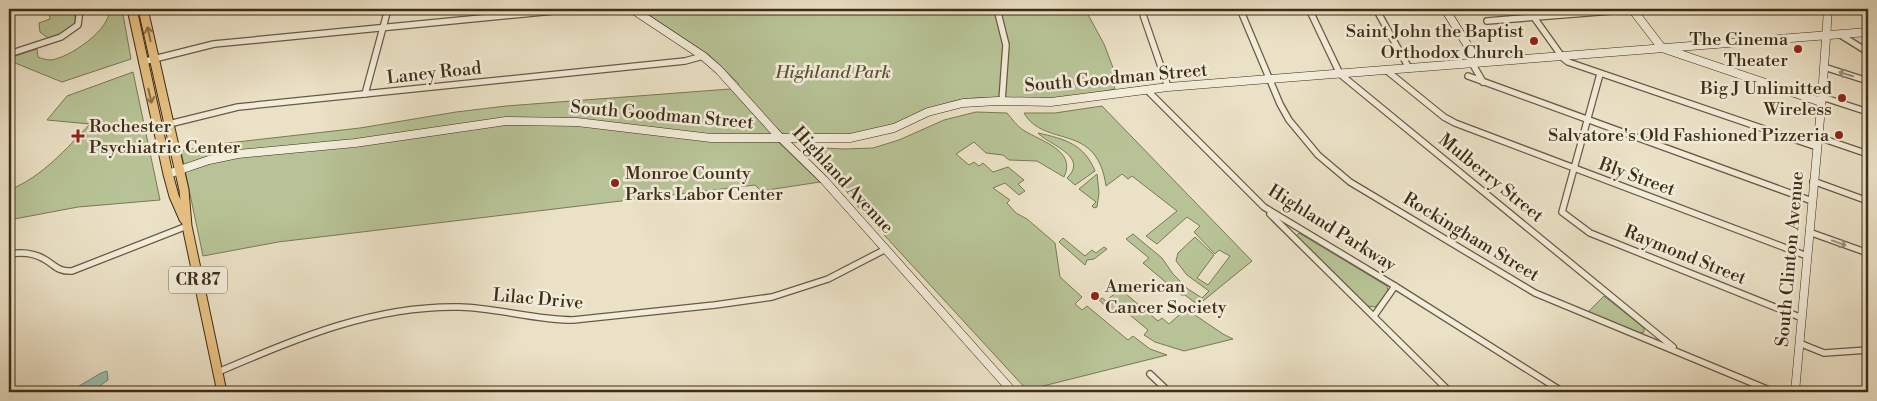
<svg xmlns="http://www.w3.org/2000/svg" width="1877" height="401" font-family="'Libre Bodoni',serif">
<rect width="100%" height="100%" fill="#ebe1c6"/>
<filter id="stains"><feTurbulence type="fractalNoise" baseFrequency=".004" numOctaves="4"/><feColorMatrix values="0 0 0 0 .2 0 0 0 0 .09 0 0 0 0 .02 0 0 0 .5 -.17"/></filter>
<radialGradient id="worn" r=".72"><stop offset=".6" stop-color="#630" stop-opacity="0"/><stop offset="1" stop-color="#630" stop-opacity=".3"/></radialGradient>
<g fill="#b7c396" stroke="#7a7856">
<path d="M58,9H73C74,12 76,18 75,21C74,31 56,39 48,38L40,32L39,23L50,19L49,13Z"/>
<path d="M109,9H122L131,59L62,82L15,63H9V58L37,49L38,57C41,58 46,60 50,60C68,59 112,29 109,9Z"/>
<path d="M640,9H1085L1104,44L1115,73L1112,78L1115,89C1090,94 1065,101 1040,100C1014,100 990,96 964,99C937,103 916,119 890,127C852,138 812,136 773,137L820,182L761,191L755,185L278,242L203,256L181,151L219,144L360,128L456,112L506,106L730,89L739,84L709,55Z"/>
<path d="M133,72L160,200L78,207L9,220V190C42,177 66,149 90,124L47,120L67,96Z"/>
<path d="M1102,106L1252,261L1198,305L1185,295H1181L1143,263L1149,258L1126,239L1133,234L1162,258L1173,274L1188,289L1202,298L1209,291L1187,275L1176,261L1178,253L1195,237L1214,255L1197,278L1208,285L1230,256L1219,250L1215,254L1194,232L1200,226L1187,217L1157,244L1146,236L1177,211L1132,176L1128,179L1122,174L1106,186C1097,121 1045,149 1024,113H1055Z"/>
<path d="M976,112L1007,113C1012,119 1017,126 1023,130C1040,141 1077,150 1064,177L1037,161L1009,160L1003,155L986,153L974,142L956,154L969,165L974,162L979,166L983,163L993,172L1008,167L1024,180L1018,184L1025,191L1019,195L1005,183L993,188L1010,200L1007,203L1016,213L1027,219L1055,243L1060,277L1082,297L1075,304L1082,310L1087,306L1128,340L1133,336L1150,349L1167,355L1027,390L803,147L844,149L873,148L899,140L944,120Z"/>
<path d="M1038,133C1065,139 1084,144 1095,171L1075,185L1067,178C1090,156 1047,144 1038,133Z"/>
<path d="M1097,174L1099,193L1097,207L1094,208L1092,206L1096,202L1079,189Z"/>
<path d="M1299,233L1387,286L1388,293L1375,307L1367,306L1296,236Z"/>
<path d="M1063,238L1085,256L1092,250L1096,253L1104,247L1107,249L1094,259L1087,260L1085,265L1059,242Z"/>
<path d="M1120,289L1158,321L1162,318L1169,324L1186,309L1223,334L1233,339L1184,351L1155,342L1144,335L1148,330L1124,310L1119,314L1114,310L1112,312L1099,300L1102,298L1106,301Z"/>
<path d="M1604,296L1644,328V332L1640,333L1588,312Z"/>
</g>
<path fill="#99beb0" stroke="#758472" d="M107,371L108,380L101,385L98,392H69L101,373Z"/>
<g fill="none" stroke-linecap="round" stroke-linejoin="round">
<defs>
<g id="street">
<path d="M997,9L1006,45L1002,101"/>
<path d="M1141,9L1168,87"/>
<path d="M1240,9L1280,104L1289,120L1318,155L1350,182L1535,293L1774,392"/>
<path d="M1309,9L1340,74L1673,347"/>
<path d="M1376,9L1409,68"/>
<path d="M1528,9L1563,58L1568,62L1817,147"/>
<path d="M1487,21L1637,9"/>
<path d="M1839,34L1868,52"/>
<path d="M9,54L61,37L78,25L80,9"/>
<path d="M142,62L214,44L575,9"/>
<path d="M1472,63L1483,82"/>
<path d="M1824,67L1868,81"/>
<path d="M1386,70L1444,117L1455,123L1807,256"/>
<path d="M1600,74L1562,212L1590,233L1802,318"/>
<path d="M1468,76L1812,201"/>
<path d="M1147,90L1264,207L1395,286L1563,392"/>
<path d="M365,94L388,9"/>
<path d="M1822,97L1868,112"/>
<path d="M169,124L238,107L685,61L703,56"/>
<path d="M1818,137L1868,154"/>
<path d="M1813,181L1868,201"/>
<path d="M1270,214L1450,392"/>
<path d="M1809,232L1868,253"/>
<path d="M9,254C21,252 34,253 44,259C55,265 58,272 72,271L187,226"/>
<path d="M1374,316L1395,286"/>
<path d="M1799,343L1824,353L1868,350"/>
<path d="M218,372C296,339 373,305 460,307C498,308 535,320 573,320L715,305L772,297L828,279L886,249"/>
<path d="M1150,374L1169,392"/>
</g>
<g id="secondary">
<path d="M632,9L703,56L719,70L775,132L824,180L1013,392"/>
<path d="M1445,9L1478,62"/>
<path d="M1632,9L1662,48L1821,102"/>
<path d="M168,174L209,160L238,154L355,143L506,121L577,122L711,138H850L894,128L928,112L963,103L998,101L1051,102L1168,87L1868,32"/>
<path d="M1795,392L1822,97L1828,9"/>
</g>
<g id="primary">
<path d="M132,9L168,174L174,196L184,219"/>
<path d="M143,9L184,190L187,226L222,392"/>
</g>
</defs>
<use href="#street" stroke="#695a41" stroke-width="8"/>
<use href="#secondary" stroke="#3e2d15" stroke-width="9"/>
<use href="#primary" stroke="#3e2d15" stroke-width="11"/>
<use href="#street" stroke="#f2ecda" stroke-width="5.5"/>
<use href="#secondary" stroke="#f2ecda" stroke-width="8"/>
<use href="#primary" stroke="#e6c083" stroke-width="9"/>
</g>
<defs><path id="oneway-shaft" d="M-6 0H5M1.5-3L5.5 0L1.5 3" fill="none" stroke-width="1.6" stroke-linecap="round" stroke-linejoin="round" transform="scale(1.25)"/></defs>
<g stroke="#8a6f46">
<use href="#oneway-shaft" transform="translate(149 34) rotate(-102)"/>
<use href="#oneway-shaft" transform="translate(150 96) rotate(77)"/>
</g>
<g stroke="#988c78">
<use href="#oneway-shaft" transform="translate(1846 74) rotate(-163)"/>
<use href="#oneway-shaft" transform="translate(1839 243) rotate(20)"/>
</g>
<g fill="#8f2418" stroke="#f2ecda" stroke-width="2">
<circle cx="1534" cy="41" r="5"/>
<circle cx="1798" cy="49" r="5"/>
<circle cx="1842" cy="98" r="5"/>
<circle cx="1839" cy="135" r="5"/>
<path d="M75.5 128.5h5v5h5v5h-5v5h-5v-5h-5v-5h5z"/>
<circle cx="615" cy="183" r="5"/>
<circle cx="1095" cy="296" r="5"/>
</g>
<g text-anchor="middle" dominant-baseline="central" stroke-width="5" stroke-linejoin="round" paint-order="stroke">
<rect fill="#f2ecda" stroke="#746650" stroke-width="1" x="169" y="266.5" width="58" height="27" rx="4"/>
<g font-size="16" font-weight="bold" fill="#3e2d15">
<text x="198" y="280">CR 87</text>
</g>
<g font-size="18" fill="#3e2d15" stroke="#f2ecda" text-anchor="end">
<text x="1524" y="31">Saint John the Baptist<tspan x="1524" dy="21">Orthodox Church</tspan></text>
<text x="1788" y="39">The Cinema<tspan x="1788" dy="21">Theater</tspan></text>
<text x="1832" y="88">Big J Unlimitted<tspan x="1832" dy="21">Wireless</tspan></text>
<text x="89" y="126" text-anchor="start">Rochester<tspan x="89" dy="21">Psychiatric Center</tspan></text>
<text x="1829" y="135">Salvatore's Old Fashioned Pizzeria</text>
<text x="625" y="173" text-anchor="start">Monroe County<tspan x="625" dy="21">Parks Labor Center</tspan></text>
<text x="1105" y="286" text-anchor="start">American<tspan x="1105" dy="21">Cancer Society</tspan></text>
</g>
<g font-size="18" font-style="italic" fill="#5c5235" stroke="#f2ecda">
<text x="833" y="72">Highland Park</text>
</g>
<g font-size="18" fill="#3e2d15" stroke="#f2ecda">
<text transform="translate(434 73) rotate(-6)">Laney Road</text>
<text transform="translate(1116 78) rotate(-5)">South Goodman Street</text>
<text transform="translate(662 115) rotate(5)">South Goodman Street</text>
<text transform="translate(1637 177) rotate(20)">Bly Street</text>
<text transform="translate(1491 178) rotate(39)">Mulberry Street</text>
<text transform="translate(843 180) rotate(47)">Highland Avenue</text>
<text transform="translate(1332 228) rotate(32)">Highland Parkway</text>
<text transform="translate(1471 237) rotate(31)">Rockingham Street</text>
<text transform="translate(1685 255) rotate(22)">Raymond Street</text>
<text transform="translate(1790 259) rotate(-85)">South Clinton Avenue</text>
<text transform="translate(538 299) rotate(5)">Lilac Drive</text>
</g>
</g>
<rect width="1877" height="401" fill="none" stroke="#ebe1c6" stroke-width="30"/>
<rect x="10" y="10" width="1857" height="381" fill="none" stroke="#3e2d15" stroke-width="2.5"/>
<rect x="15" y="15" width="1847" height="371" fill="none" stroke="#3e2d15"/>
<rect width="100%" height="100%" filter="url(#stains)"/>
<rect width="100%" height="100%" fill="url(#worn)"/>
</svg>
